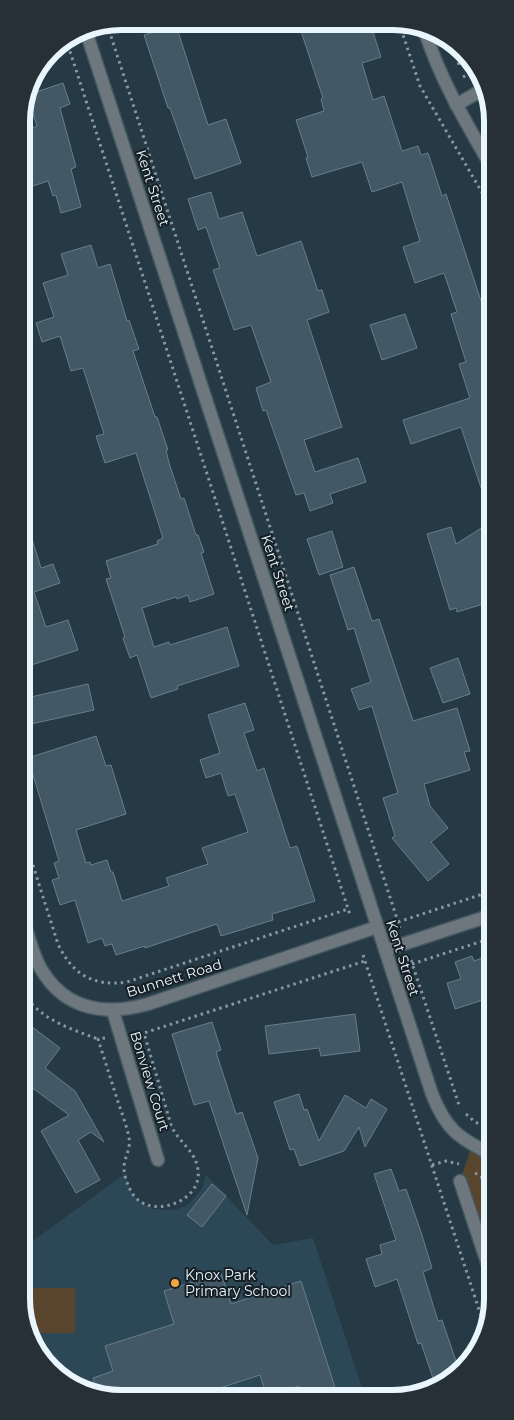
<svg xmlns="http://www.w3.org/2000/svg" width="514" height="1420" font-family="Montserrat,sans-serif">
<rect width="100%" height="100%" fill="#253a45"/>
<path fill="#2c4756" d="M126,1173L129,1186L133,1195L140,1201L154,1209L172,1210L181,1208L189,1204L202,1189L206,1175L273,1245L313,1238L365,1397H101L51,1370L23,1319V1248Z"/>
<g fill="#59442d">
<path d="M472,1145L492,1155L493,1280L460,1181Z"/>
<path d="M75,1288V1333H31L23,1319V1288Z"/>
</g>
<g fill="#435865" stroke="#677e8b">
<path d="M298,22L370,23L381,57L362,63L373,100L384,96L402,151L418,146L421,155L428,153L442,196L446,194L482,304L486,302L491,319V508L488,509L461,427L411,444L403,420L470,398L459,364L466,362L451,314L457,312L444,273L415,283L403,247L420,241L402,182L372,192L362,162L312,177L306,158L308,157L296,120L324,111L321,99L323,98Z"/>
<path d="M176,25L208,125L226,119L241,163L195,179L170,108H168L144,35Z"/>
<path d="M63,83L70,104L60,108L76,167L71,169L81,207L61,213L56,195L53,196L48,181L27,188L22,169V132L37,126L27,95Z"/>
<path d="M211,192L219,219L242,212L257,256L301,241L318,291L322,290L329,312L307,320L342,427L304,440L315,472L358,458L366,482L330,494L333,503L310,511L304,493L296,495L266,410L263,411L256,388L271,382L251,325L234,330L213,270L220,268L206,227L198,230L188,199Z"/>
<path d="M91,245L98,268L110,264L127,321L129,320L139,349L133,351L155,417H157L168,450H166L169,463L181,499L184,498L196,535H198L204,552L201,553L214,594L190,602L188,595L177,599L176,597L142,608L154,647L169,642L170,645L227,627L239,666L177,686L178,689L151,698L137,655L130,658L123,638L125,637L106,579L111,578L106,561L158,544L157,541L163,538L136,453L105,463L96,436L104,434L83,368L71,371L60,336L42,342L36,323L54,317L43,283L68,275L61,254Z"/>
<path d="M405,314L417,348L382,360L370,325Z"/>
<path d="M26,520L41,568L53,564L60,583L34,592L46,627L68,620L78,650L22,668V521Z"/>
<path d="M491,522L492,596L490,602L457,612L456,608L450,610L427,534L451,527L456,544Z"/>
<path d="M332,531L343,567L319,575L307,539Z"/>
<path d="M354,567L372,621L379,619L413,721L457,708L470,751L464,752L470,770L424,784L430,806L448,828L431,842L449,864L428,881L392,838L395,836L383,798L398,793L372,706L359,710L351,689L371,682L354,628L348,630L330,575Z"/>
<path d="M458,658L470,694L443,703L430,668Z"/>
<path d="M88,684L94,710L22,726V699Z"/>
<path d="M245,703L254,730L244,733L257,771L264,768L290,848L297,846L315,901L272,914L273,920L221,936L217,924L145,948V946L116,955L112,944L105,946L102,938L88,943L75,900L60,905L52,880L59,878L54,863L59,861L28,758L96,736L106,766L111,765L126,814L76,830L86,863L90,862L91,865L107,860L111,872H113L122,901L169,886L166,878L208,864L202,848L248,832L235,794L228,796L221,773L206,778L200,760L220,753L208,715Z"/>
<path d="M472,956L474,961L482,958L492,988V997L455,1009L447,983L461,979L455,962Z"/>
<path d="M355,1014L360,1051L321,1056L319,1048L269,1054L265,1026Z"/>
<path d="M23,1020L60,1048L45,1068L75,1091L104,1142L91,1132L78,1140L100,1180L76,1193L41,1131L69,1115L23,1081Z"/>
<path d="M212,1022L221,1050L216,1052L236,1114L242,1112L258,1158L247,1215L209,1101L194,1105L172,1034Z"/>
<path d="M299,1094L304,1110L307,1109L319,1141L345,1095L366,1108L371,1099L387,1109L365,1147L359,1127L344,1151L300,1166L294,1149L290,1150L274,1102Z"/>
<path d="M391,1169L399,1191L406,1189L421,1232L432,1268L423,1272L438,1321L442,1320L459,1370L435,1384L421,1343L418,1344L397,1279L375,1287L366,1259L382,1254L380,1245L396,1240L374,1174Z"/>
<path d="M212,1184L226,1196L202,1227L187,1215Z"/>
<path d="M221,1273L231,1304L301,1281L338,1397H303L299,1386L267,1396L260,1375L192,1397H101L98,1395L93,1378L113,1371L105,1346L174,1324L164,1291Z"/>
</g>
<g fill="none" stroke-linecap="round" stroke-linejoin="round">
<defs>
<g id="minor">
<path d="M85,28L432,1094C446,1130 459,1138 492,1155"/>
<path d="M424,29C440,79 465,121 491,166"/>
<path d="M456,105L484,89"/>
<path d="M23,918C28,935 32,953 41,969C65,1010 105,1016 148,1004L377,927"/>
<path d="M385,950L492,915"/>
<path d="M113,1011L158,1160"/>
<path d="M460,1181L493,1280"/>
</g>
</defs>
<use href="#minor" stroke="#445862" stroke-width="15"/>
<g stroke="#8798a1" stroke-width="3" stroke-dasharray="2.5 4" stroke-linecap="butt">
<path d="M399,23L420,86L491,208"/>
<path d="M107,24L400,928"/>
<path d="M66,39L350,915"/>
<path d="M452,44L459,65"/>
<path d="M463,77L474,70"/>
<path d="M482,110L491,125"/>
<path d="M23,834L58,944C72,974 93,987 127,982L348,909"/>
<path d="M398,922L492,891"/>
<path d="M363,955L484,1325"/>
<path d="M411,960L460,1108"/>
<path d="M412,964L492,938"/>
<path d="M23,994C41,1019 70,1029 98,1039"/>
<path d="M139,1031L144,1033L365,961"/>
<path d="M105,1038L98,1039C105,1061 112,1083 119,1105C123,1116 127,1127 129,1138C131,1149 124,1158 124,1168C124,1176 128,1186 132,1193C149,1221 203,1202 198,1170C196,1151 178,1142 171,1125L144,1033"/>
<path d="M466,1114L475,1122L492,1130"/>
<path d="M432,1165L446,1161L459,1164"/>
<path d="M475,1173L492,1181"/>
<path d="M481,1176L492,1210"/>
<path d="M295,1389L298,1397"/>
<path d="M270,1397L300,1387"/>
</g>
<use href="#minor" stroke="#6e777d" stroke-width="12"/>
</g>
<circle fill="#f2a541" stroke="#161f25" stroke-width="2" cx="175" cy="1283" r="5"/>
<g text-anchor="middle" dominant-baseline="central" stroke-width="4" stroke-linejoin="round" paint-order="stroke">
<g font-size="14" fill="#e9f6fd" stroke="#161f25">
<text transform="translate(153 188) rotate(72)">Kent Street</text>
<text transform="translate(278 573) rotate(72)">Kent Street</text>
<text transform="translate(403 958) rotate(72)">Kent Street</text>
<text transform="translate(174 978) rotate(-17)">Bunnett Road</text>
<text transform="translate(150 1081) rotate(73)">Bonview Court</text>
</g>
<g font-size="14" fill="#e9f6fd" stroke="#161f25" text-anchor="start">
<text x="185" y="1275">Knox Park<tspan x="185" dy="16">Primary School</tspan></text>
</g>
</g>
<path d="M0 0H514V1420H0ZM121 30H393A91 91 0 0 1 484 121V1299A91 91 0 0 1 393 1390H121A91 91 0 0 1 30 1299V121A91 91 0 0 1 121 30Z" fill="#273036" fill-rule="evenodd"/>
<path fill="none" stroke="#e9f6fd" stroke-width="6" d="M121 30H393A91 91 0 0 1 484 121V1299A91 91 0 0 1 393 1390H121A91 91 0 0 1 30 1299V121A91 91 0 0 1 121 30Z"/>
</svg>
